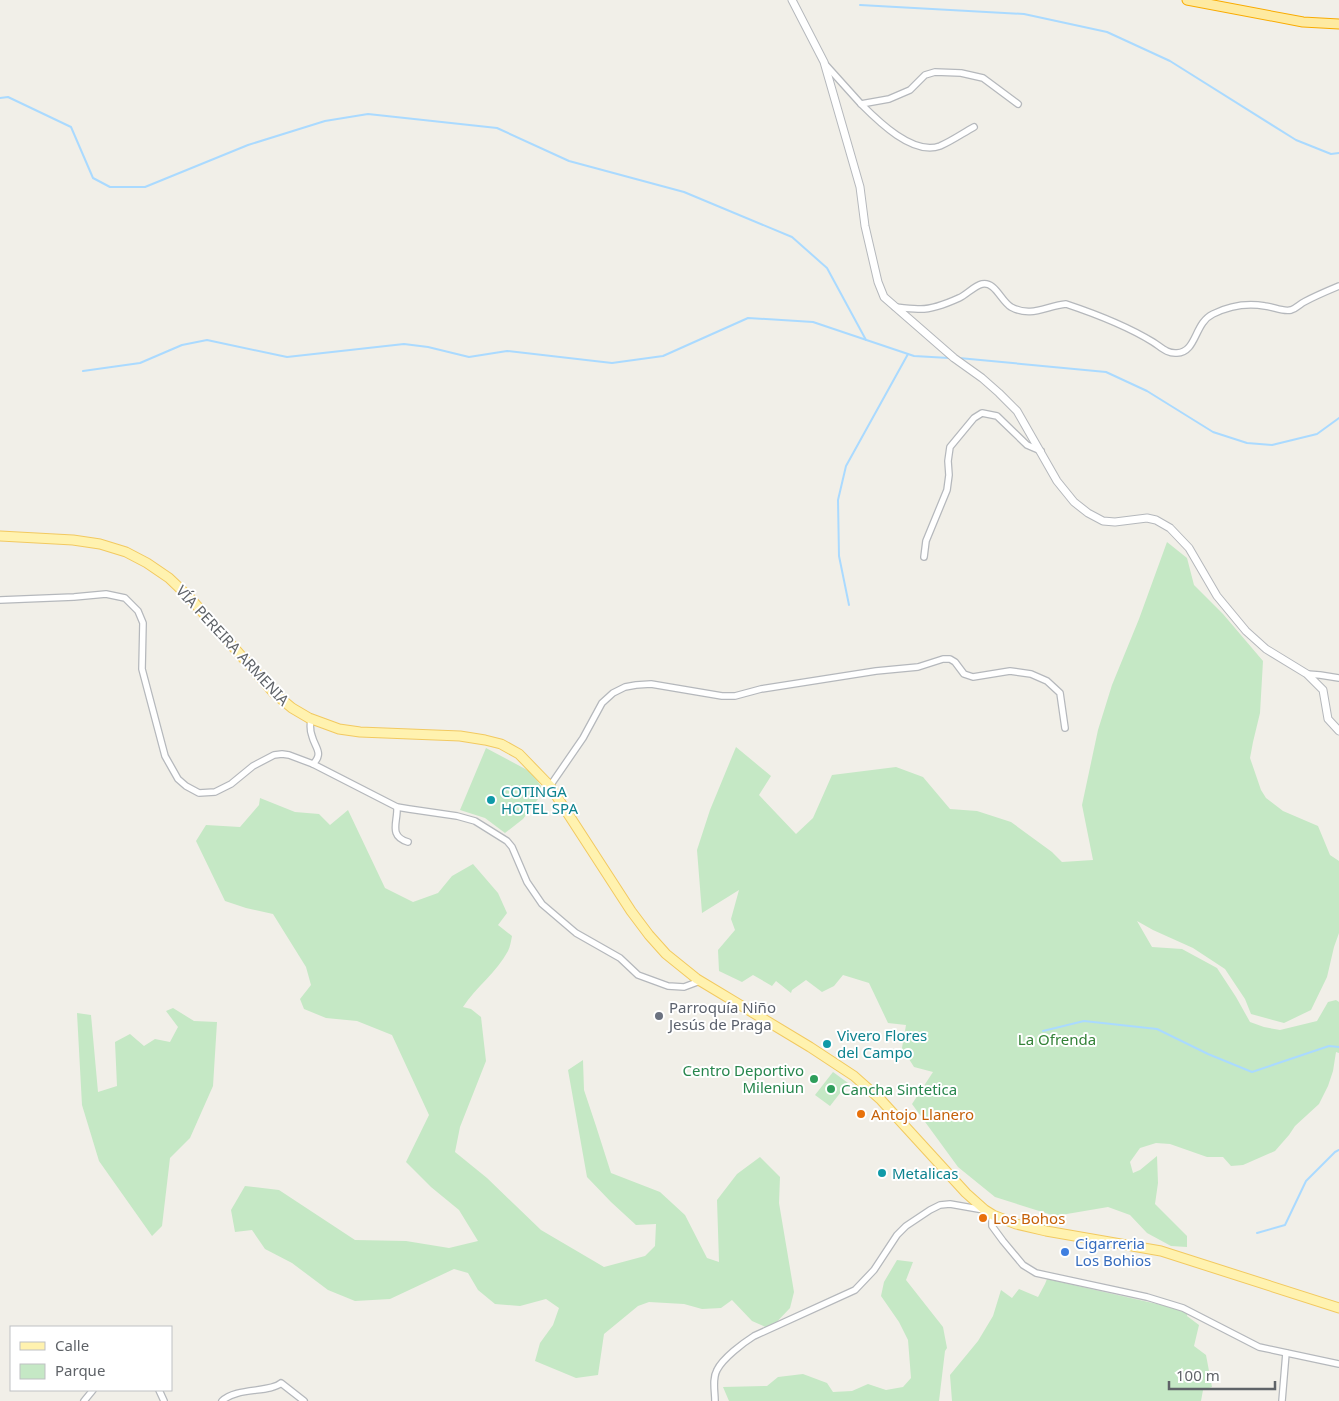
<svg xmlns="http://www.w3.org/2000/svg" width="1339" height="1401" font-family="'Noto Sans',sans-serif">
<rect width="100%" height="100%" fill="#f1efe8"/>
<g fill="#c5e8c5">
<path d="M1167,542L1187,558L1194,585L1223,614L1263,661L1260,713L1253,742L1250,758L1261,790L1266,798L1283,811L1318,826L1330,855L1339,861V933L1334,947L1327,977L1311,1010L1284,1023L1251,1014L1245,999L1225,969L1193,948L1153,930L1137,921L1152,947L1182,949L1217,968L1236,997L1250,1022L1264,1027L1280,1030L1317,1021L1328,1002L1336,1000L1339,1002V1053L1336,1052L1333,1071L1328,1086L1319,1104L1295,1126L1289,1135L1275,1151L1243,1165L1231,1166L1223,1157H1207L1170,1144L1156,1143L1140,1148L1130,1162L1133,1173L1140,1170L1157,1156L1158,1183L1155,1204L1187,1236V1247L1171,1246L1147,1233L1130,1215L1108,1207L1055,1216L995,1197L958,1167L912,1104L933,1072L914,1067L902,1048L906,1025L888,1023L869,983L843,975L834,986L822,992L806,980L792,990L791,993L776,981L772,986L753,975L742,982L719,971L718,950L735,930L731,919L739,890L702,913L697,850L710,810L736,747L771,776L759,795L796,834L813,818L832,775L896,767L923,777L950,809L977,811L1011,822L1052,852L1062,862L1093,860L1082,805L1098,730L1112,685L1139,619Z"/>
<path d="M486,748L531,772L541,786V795L523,819L505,833L485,818L460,810Z"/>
<path d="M260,798L295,812L319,814L330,825L348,810L385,888L413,902L438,893L452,876L473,864L498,893L507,913L498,925L512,936C511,941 510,947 508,951C497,972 476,987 463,1007L471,1009L481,1017L486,1061L460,1127L455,1152L487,1178L541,1230L604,1267L645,1256L655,1246L656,1224L636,1225L611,1202L587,1177L568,1070L583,1060L584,1090L596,1126L611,1173L660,1192L685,1215L707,1258L719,1262L717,1200L737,1174L760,1157L780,1177L779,1203L794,1292L790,1308L770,1329L752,1321L732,1300L721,1308L702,1309L684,1304L649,1302L638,1306L604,1334L598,1375L576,1378L535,1361L540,1343L553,1325L559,1308L546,1299L520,1306L495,1304L478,1290L468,1273L454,1269L390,1299L355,1301L328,1290L292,1263L265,1249L252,1230L235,1232L231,1210L245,1186L279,1190L355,1240L406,1241L449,1248L478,1241L459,1210L431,1187L406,1162L429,1115L392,1035L357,1021L326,1018L304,1009L300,999L311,985L306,967L273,914L246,908L225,901L196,841L206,825L240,827L259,805Z"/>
<path d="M173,1008L194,1021L217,1022L213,1086L190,1138L170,1158L162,1226L152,1236L99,1161L82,1105L77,1013L91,1015L98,1092L117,1086L115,1042L130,1034L144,1046L155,1039L170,1042L178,1027L166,1011Z"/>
<path d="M833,1072L848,1083L830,1106L815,1095Z"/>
<path d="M897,1260L913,1262L906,1280L943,1327L947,1348L945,1351L939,1401H729L723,1387L767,1386L778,1377L803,1374L827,1383L833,1392L852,1391L868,1384L886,1390L903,1387L911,1378L908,1340L899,1322L881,1296L884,1282Z"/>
<path d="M1047,1279L1188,1311L1187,1316L1199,1325L1194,1346L1206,1355L1212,1387L1203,1390L1201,1401H952L950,1375L978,1341L993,1316L1001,1290L1012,1298L1019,1289L1038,1297L1045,1284Z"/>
</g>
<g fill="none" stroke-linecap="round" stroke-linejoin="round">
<g stroke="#aadaff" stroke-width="2">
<path d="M860,5L1024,14L1107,32L1170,61L1296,140L1331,154L1339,153"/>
<path d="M0,98L8,97L71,127L93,178L110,187H145L248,145L325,121L368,114L497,128L569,161L684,192L792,237L827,268L866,340"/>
<path d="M959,358L1106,372L1147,391L1213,432L1247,443L1272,445L1317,434L1339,418"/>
<path d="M83,371L140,363L182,345L207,340L287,357L404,344L428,347L469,357L507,351L612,363L663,356L748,318L813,322L914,356L949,358"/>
<path d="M849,605L839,556L838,500L846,466L908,354"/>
<path d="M1043,1031L1084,1021L1157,1029L1208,1054L1252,1072L1329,1046L1339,1047"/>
<path d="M1257,1233L1285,1225L1306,1181L1335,1152L1339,1150"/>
</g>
<defs>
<g id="minor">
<path d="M825,64L861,104L889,99L910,90L925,75L935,72L961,73L983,78L1018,104"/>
<path d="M861,104C878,121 913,156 940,146C952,141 963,133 974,127"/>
<path d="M895,307C903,308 910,309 918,309C930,310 948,303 959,298C966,295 974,286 982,284C995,281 1001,301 1011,307C1031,318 1046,306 1066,304C1096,314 1127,326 1153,342C1161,347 1167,354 1177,353C1197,352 1194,323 1213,314C1229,306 1248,303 1265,306C1274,307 1283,312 1291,310C1297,308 1300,304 1304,302C1315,296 1327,291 1339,286"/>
<path d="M924,557L926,541L947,490L949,475L948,461L950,447L974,418L982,413L997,416L1027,445L1041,451"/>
<path d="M0,600L74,597L106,594L125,598L138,611L143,623L142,669L165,756L178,779L186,786L199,793L215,792L231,784L253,766L274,755L282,754L289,755L313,764L397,807L409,809L457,816L475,821L507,841L512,847L527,882L542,904L576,933L620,958L638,975L668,986L684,987L700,981"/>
<path d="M1307,674L1320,675L1339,678"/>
<path d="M311,719C310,725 310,731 312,736C315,748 324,753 313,764"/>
<path d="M550,786L583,738L602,703L613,693L625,687L636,685L651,684L722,696H735L761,689L876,671L918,667L943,659H950L955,662L964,674L973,677L1010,671L1031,674L1047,681L1060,693L1065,728"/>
<path d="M397,807C398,822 388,836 408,842"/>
<path d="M993,1215L992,1220V1226L1003,1241L1023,1265L1036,1273L1147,1297L1183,1308L1259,1347L1339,1364"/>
<path d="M159,1390L164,1401"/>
<path d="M84,1401L93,1390"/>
<path d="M222,1401C236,1387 270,1393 281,1383L304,1401"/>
<path d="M715,1401C715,1391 712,1379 717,1370C723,1358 743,1343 754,1336L855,1290L874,1270L897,1235L906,1226L930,1210L940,1205L950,1204L984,1210"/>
<path d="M1282,1401L1286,1353"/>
</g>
<path id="tertiary" d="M792,0L824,62L860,187L865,226L878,282L884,297L954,358L982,378L999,393L1017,411L1057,481L1074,502L1088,513L1103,521L1115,522L1147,518L1156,520L1170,528L1189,548L1217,596L1246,631L1266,649L1307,674L1323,690L1328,719L1339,731"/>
<path id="primary" d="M0,536L73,540L100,544L126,552L147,563L169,578L190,598L274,693L292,708L309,718L339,729L360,732L460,736L485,740L501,744L519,754L550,786L631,911L649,935L666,954L697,979L810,1047L854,1076L881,1100L966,1193L985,1210L993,1215L1016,1224L1046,1231L1161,1251L1339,1308"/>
<path id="trunk" d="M1187,0L1303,22L1339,24"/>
</defs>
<use href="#minor" stroke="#b5b8bc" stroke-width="8"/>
<use href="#tertiary" stroke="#b5b8bc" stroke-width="9"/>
<use href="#primary" stroke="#f2c960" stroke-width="11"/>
<use href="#trunk" stroke="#f9ab00" stroke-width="11"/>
<use href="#minor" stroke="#fff" stroke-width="5.5"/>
<use href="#tertiary" stroke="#fff" stroke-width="7"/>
<use href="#primary" stroke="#fff2af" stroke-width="9"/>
<use href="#trunk" stroke="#feeaa1" stroke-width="9"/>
</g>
<g fill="#0f9aa8" stroke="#fff" stroke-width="2">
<circle cx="491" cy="800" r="5"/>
<circle cx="827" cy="1044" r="5"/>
<circle cx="882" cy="1173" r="5"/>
</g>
<circle fill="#6b7280" stroke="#fff" stroke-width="2" cx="659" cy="1016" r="5"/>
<g fill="#2e9e5b" stroke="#fff" stroke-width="2">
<circle cx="814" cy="1079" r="5"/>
<circle cx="831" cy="1089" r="5"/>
</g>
<g fill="#e8710a" stroke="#fff" stroke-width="2">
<circle cx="861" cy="1114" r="5"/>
<circle cx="983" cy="1218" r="5"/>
</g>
<circle fill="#3f7fe0" stroke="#fff" stroke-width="2" cx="1065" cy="1252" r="5"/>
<g text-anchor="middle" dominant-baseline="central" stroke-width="4" stroke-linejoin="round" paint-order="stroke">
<g font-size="15" fill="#5f6368" stroke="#fff">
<text transform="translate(233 645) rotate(47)">VÍA PEREIRA ARMENIA</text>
</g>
<g font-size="15" fill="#0d838f" stroke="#fff" text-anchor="start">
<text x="501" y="791">COTINGA<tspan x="501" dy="17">HOTEL SPA</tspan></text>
<text x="837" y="1035">Vivero Flores<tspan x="837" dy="17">del Campo</tspan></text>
<text x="892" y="1173">Metalicas</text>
</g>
<g font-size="15" fill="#5b616d" stroke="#fff" text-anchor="start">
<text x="669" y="1007">Parroquía Niño<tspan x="669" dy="17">Jesús de Praga</tspan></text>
</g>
<g font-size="15" fill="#348238" stroke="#fff">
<text x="1057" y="1039">La Ofrenda</text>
</g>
<g font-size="15" fill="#27864d" stroke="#fff" text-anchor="end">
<text x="804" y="1070">Centro Deportivo<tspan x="804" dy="17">Mileniun</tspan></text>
<text x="841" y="1089" text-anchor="start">Cancha Sintetica</text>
</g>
<g font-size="15" fill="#c56008" stroke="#fff" text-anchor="start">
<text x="871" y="1114">Antojo Llanero</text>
<text x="993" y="1218">Los Bohos</text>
</g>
<g font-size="15" fill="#366cbe" stroke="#fff" text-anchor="start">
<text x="1075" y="1243">Cigarreria<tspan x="1075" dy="17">Los Bohios</tspan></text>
</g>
</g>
<rect x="10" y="1326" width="162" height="65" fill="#ffffff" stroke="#bfc1c3"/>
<rect x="20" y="1342" width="25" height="8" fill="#fff2af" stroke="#bfc1c3"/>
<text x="55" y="1351" font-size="15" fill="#5f6368">Calle</text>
<rect x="20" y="1364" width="25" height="15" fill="#c5e8c5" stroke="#bfc1c3"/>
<text x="55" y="1376" font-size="15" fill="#5f6368">Parque</text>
<path d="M1169 1381v8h106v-8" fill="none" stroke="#5f6368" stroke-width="2.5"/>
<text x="1176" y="1381" font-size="15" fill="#5f6368" stroke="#ffffff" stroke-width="4" paint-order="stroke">100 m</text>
</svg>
